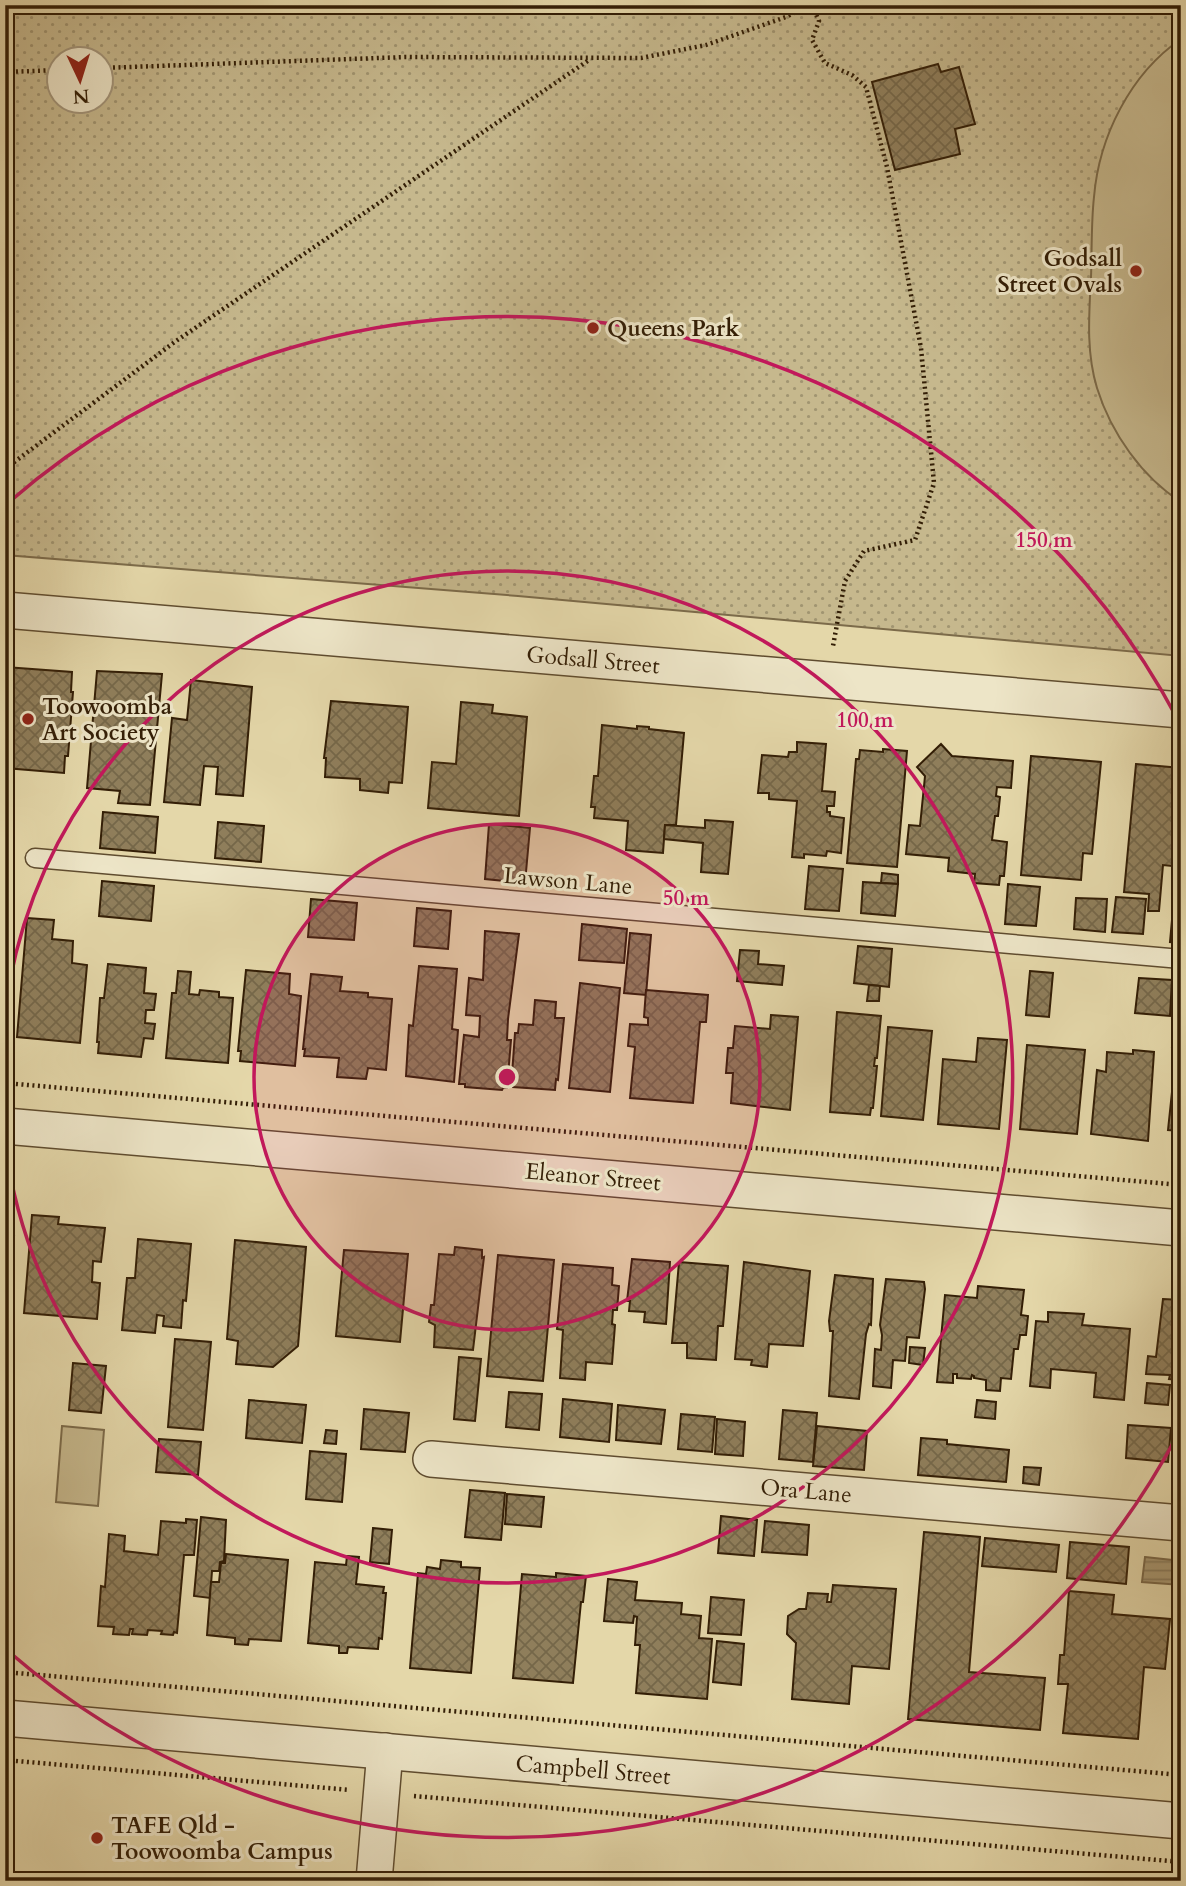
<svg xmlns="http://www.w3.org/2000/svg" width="1186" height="1886" font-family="Cardo,serif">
<defs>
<pattern id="park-dots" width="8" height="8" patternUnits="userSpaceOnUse" patternTransform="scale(1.75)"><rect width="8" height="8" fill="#c6b88d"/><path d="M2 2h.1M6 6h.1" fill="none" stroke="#a19571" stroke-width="1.8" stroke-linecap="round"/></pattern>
<pattern id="water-rules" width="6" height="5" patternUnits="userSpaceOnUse" patternTransform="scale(1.75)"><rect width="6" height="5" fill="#a89872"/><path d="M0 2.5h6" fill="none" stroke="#897b5c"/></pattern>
<pattern id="building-cross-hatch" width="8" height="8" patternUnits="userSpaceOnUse" patternTransform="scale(1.75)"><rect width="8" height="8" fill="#8f7e5b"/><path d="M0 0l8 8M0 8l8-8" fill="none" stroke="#756749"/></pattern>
</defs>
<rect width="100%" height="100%" fill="#e4d7a9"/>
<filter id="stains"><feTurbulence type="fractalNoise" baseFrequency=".00286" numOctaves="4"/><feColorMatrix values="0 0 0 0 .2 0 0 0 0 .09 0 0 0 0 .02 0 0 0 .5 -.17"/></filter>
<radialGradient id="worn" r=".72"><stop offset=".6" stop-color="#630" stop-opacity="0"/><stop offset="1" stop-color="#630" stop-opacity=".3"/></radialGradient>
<path fill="url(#park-dots)" stroke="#7c6b4a" stroke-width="2" fill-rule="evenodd" d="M5,5H1181V656L518,596L5,555ZM60,60H102V102H60Z"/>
<g fill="#c6b88d" stroke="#7c6b4a" stroke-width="2">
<path d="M1181,39V502C1142,477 1111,433 1097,388C1086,352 1089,315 1091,277C1092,251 1091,224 1094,197C1099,137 1130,74 1181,39Z"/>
<path d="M62,1426L104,1430L98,1506L56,1502Z"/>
</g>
<path fill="url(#water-rules)" stroke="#796747" stroke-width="2" d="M1145,1557L1181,1561V1585L1142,1582Z"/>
<g fill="url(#building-cross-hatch)" stroke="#331e06" stroke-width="2">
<path d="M938,64L941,72L959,67L975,124L955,129L960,154L895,170L872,82Z"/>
<path d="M5,667L72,672L71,692H73L68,756H65L64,773L5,768Z"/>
<path d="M97,671L162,674L150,805L118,803L120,791L87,788Z"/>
<path d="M191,680L252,687L243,796L216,794L218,767L204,766L200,805L164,802L172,718L187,720Z"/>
<path d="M331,701L408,707L402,783L389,782L388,793L360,790V779L325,777L326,758H324Z"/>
<path d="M461,702L493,705L492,713L527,717L519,816L428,808L432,762L456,764Z"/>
<path d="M602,725L637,729V726L649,727V729L684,733L676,825H665L663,853L626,850L628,821L594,818L595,807H591L594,776H598Z"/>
<path d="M797,742L826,744L822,791L835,792L834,806H827V812H830V816L844,818L841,853L827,851L826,856L804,854V858L792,857L797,801L769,799V793H758L762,755L788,757L789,752H797Z"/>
<path d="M941,744L952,756L1013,761L1011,788L997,787L996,796L1000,797L998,816H995L992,840L1007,842L1004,876H1000L999,885L974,883L975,874L948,871L949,858L906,854L909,825L920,826L925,776L917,767Z"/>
<path d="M883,749L907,751L897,867L847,863L856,759H859L860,750L883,752Z"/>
<path d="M1031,756L1101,762L1092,854L1083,853L1081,880L1021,875Z"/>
<path d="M1136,764L1181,768V867L1163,865L1159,911H1148L1149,894L1124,892Z"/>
<path d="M103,812L158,817L155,853L100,848Z"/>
<path d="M705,820L733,822L728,874L701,872L703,843L664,839L665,825L705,828Z"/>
<path d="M218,822L264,826L261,862L215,858Z"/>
<path d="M489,824L530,828L525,883L485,879Z"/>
<path d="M809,866L843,869L839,911L805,909Z"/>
<path d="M882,873L898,875V884L881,883Z"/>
<path d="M102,881L154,886L151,921L99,916Z"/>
<path d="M863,882L898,884L895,916L861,913Z"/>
<path d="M1008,884L1040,887L1036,926L1005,924Z"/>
<path d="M1116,897L1146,899L1143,934L1112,932Z"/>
<path d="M1076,898L1107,899L1105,932L1074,929Z"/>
<path d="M311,899L357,903L354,940L308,937Z"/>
<path d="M417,908L451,911L448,949L414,946Z"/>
<path d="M27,918L54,920L52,939L73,941L72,963L87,965L80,1043L17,1037Z"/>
<path d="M1172,920H1181V943L1170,942Z"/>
<path d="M582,924L627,929L624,963L579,960Z"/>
<path d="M485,931L519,934L508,1019L507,1040H511L507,1088H503L502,1090L465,1087V1084H459L464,1035L479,1037L480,1016L466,1015L469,978L483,980Z"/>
<path d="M630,933L651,935L646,995L624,993Z"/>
<path d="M858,946L892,949L889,987L854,983Z"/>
<path d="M740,950L759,951L758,964L784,966L782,985L737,981Z"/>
<path d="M108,964L146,968L144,993L156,994L154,1010H146L145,1023L155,1024L153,1039L144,1038L141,1057L98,1053L99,1042H97L100,998H104Z"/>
<path d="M419,966L457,969L452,1029L458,1030L454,1082L406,1076L409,1025L413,1026Z"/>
<path d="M246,970L290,974L289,994L301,996L295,1066L240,1061L241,1051H238Z"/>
<path d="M178,971L191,972L189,994L199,995L200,990L219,992V997L233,998L228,1063L166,1058L172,993H176Z"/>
<path d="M1030,971L1053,973L1049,1017L1026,1015Z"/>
<path d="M311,974L342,977L340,991L368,993V997L392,999L386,1070L368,1068L366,1079L337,1077L339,1058L304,1056L305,1049H303Z"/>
<path d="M1139,978L1172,980L1170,1016L1135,1013Z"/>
<path d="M580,983L620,988L610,1092L569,1088Z"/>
<path d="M869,985L880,986L879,1001H867Z"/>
<path d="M646,990L708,995L706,1022H700L693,1103L630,1098L635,1047L628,1046L630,1024L648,1025V1018L644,1017Z"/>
<path d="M535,1000L556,1002L555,1018H564L558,1080L556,1079L555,1090L513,1087L514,1076L512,1075L515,1033H518L519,1024L533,1025Z"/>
<path d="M1176,1002L1181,1003V1048L1172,1047Z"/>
<path d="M837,1012L881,1016L877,1058H875L874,1066H877L873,1108H871L870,1115L830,1112Z"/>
<path d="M771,1015L798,1017L790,1110L731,1103L733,1073H726L728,1048H733L735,1026L770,1029Z"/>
<path d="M888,1027L932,1031L923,1120L881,1116Z"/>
<path d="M978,1038L1007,1040L999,1129L938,1124L943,1059L976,1062Z"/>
<path d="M1027,1045L1085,1050L1077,1134L1020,1129Z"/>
<path d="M1133,1050L1154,1052L1148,1141L1091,1134L1097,1070L1106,1072L1107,1052L1133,1054Z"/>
<path d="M1177,1076H1181V1131L1168,1130L1172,1092H1176Z"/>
<path d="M32,1215L59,1217L58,1224L105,1228L101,1262L93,1261L92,1282L100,1283L97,1319L24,1313Z"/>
<path d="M5,1227H13L12,1236H14L5,1354Z"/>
<path d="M138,1239L191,1244L186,1301L183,1300L181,1328L163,1326L164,1316L157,1315L155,1333L122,1330L127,1278H135Z"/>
<path d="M235,1240L306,1247L298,1346L273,1367L236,1364L238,1341L227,1339Z"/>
<path d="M455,1247L482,1250V1258L484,1257L473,1350L434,1347L435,1325L429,1322L431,1305H434L439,1254L454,1255Z"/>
<path d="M344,1250L408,1254L400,1342L336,1336Z"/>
<path d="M498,1255L554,1260L543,1381L487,1376Z"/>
<path d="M632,1259L670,1262L666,1324L644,1322L645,1312L629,1311L630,1301H627Z"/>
<path d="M679,1262L728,1266L723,1326H718L716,1360L687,1358V1343H672Z"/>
<path d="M744,1262L810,1271L803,1346L769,1344L767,1367L751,1365L752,1360L735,1359Z"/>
<path d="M563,1264L613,1268L612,1285L619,1286L617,1310H613L612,1324L615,1325L612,1364L586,1362L585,1380L560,1378L563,1330L557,1329Z"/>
<path d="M835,1275L873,1279L871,1325L869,1324L866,1334L859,1399L829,1396L833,1331H830L829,1321Z"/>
<path d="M886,1279L924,1282L925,1289L919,1338L907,1337L905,1361L893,1360L891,1388L873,1386L875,1349L881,1350L882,1335L880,1325Z"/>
<path d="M978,1286L1024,1290L1021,1315L1028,1316L1026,1335H1020L1018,1349H1014L1011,1379L1001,1378L1000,1391L986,1390V1380L974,1378V1376L972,1375L971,1379L957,1378V1374H953V1383L937,1382L945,1295L977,1298Z"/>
<path d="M1163,1299L1181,1300V1380L1169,1379L1170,1375L1146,1374L1148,1356L1156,1357Z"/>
<path d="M1048,1312L1084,1314L1082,1325L1130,1329L1124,1400L1094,1397L1096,1373L1051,1369L1050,1388L1030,1386L1036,1321L1048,1322Z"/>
<path d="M175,1339L211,1342L203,1430L168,1427Z"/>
<path d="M910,1347L925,1348L923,1365L909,1363Z"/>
<path d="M459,1357L481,1359L475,1421L454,1419Z"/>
<path d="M73,1363L106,1366L101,1413L69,1410Z"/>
<path d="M1147,1383L1170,1385L1168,1405L1145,1403Z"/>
<path d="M509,1392L542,1394L539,1430L506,1427Z"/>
<path d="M563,1399L612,1404L609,1442L560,1437Z"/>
<path d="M249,1400L306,1405L302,1443L246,1438Z"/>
<path d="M977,1400L996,1402L995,1419L975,1417Z"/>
<path d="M618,1405L665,1410L661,1444L616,1440Z"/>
<path d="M364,1409L409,1413L405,1452L361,1449Z"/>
<path d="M783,1410L817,1413L813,1462L779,1459Z"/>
<path d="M681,1414L715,1417L712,1452L678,1449Z"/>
<path d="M717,1419L745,1422L743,1456L715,1454Z"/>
<path d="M1128,1425L1171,1428L1168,1462L1126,1458Z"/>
<path d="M817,1426L867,1431L864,1470L813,1466Z"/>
<path d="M326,1430L337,1431L336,1444L324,1443Z"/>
<path d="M921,1438L947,1440V1444L1009,1450L1006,1482L918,1475Z"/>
<path d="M159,1439L201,1442L198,1475L156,1472Z"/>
<path d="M310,1451L346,1454L342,1502L306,1499Z"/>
<path d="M1024,1467L1041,1468L1039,1485L1023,1483Z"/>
<path d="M470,1490L505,1493L501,1540L465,1537Z"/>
<path d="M507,1494L544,1497L541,1527L505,1524Z"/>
<path d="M721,1516L757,1520L754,1556L718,1553Z"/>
<path d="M201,1517L226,1520L224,1561L220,1562L219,1571H212L210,1598L194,1596Z"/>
<path d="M186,1519L197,1520L194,1555H184L177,1633L174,1632L173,1635L161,1634L162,1631L148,1630L147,1635L132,1634L133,1629H130L129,1635L113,1634L114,1627L98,1626L101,1586L105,1587L109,1534L125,1536L124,1551L158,1555L161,1521L186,1523Z"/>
<path d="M765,1521L809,1525L807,1555L762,1552Z"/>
<path d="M373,1528L392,1530L389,1564L370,1562Z"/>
<path d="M924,1532L980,1537L969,1672L1045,1678L1040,1730L908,1719Z"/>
<path d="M985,1538L1059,1545L1056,1572L982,1566Z"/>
<path d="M1070,1542L1129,1547L1126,1584L1067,1578Z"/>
<path d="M226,1554L288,1560L281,1641L249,1639L248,1645L235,1644V1638L207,1635L211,1582H219L221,1563H225Z"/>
<path d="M347,1556L359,1557L356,1584L384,1587L383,1593H386L382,1639L379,1638L378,1649L348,1647L347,1653H339V1646L308,1643L315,1562L346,1565Z"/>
<path d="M441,1560L461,1562V1567L480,1568L471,1673L410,1668L418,1573L426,1574L427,1567L440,1569Z"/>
<path d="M556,1573L586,1576L583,1602H581L573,1683L513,1678L522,1574L556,1577Z"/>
<path d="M608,1579L637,1582L635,1600L682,1603L681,1614L701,1616L699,1638L712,1639L707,1699L636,1693L640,1645H635L637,1617L634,1616L633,1623L604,1621Z"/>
<path d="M833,1585L896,1589L889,1669L852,1666L849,1704L792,1699L796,1643L787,1634L788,1616L799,1609H806L808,1593L828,1594L827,1602H831Z"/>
<path d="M1069,1591L1114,1595L1112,1614L1170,1619L1165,1669L1144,1667L1138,1739L1063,1733L1068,1684H1058L1060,1655H1064Z"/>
<path d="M711,1597L744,1600L741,1635L708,1633Z"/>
<path d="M717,1641L744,1644L741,1685L713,1682Z"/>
</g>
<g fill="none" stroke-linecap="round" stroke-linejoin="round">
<defs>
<path id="lane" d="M35,858L1181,959"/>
<g id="street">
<path d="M5,610L1181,710"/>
<path d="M5,1126L1181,1228"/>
<path d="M431,1459L1181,1523"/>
<path d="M5,1718L1181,1821"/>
<path d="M374,1881L385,1751"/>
</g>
</defs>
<use href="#lane" stroke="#5f4c2f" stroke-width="21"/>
<use href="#street" stroke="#5f4c2f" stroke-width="38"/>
<g stroke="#331e06" stroke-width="4.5" stroke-dasharray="2 3.5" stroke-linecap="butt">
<path d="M812,5L819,21L812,40L825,63L852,75L866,87L887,167L921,348L934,483L915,540L864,551L845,581L833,646"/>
<path d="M102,68L406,57L641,58L706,45L786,17L809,5"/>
<path d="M5,72L60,70"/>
<path d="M5,469L176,341L589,60"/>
<path d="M5,1083L1181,1185"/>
<path d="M5,1672L1181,1775"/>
<path d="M5,1760L350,1790"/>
<path d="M414,1796L1181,1862"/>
</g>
<use href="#lane" stroke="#ede5c7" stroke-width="18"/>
<use href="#street" stroke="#ede5c7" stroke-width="35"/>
</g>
<circle cx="507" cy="1077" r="253" fill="#c2185b" fill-opacity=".12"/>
<g fill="none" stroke="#c2185b" stroke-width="3.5">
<circle cx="507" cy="1077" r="253"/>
<path d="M5 1011A506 506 0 1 1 5 1143"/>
<path d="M1178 1434A760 760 0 0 1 8 1651M8 503A760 760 0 0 1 1178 720"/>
</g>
<g fill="#8f2418" stroke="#ede5c7" stroke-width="2.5">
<circle cx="1136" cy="271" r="7"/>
<circle cx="593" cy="328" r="7"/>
<circle cx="28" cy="719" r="7"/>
<circle cx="97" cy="1838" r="7"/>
</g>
<g text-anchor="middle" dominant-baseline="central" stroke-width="6" stroke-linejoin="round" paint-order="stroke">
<g font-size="23" font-weight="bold" fill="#331e06" stroke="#ede5c7" text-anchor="start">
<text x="1122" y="258" text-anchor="end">Godsall<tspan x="1122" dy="26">Street Ovals</tspan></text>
<text x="607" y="328">Queens Park</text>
<text x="42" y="706">Toowoomba<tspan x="42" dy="26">Art Society</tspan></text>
<text x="111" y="1825">TAFE Qld -<tspan x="111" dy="26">Toowoomba Campus</tspan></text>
</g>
<g font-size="23" fill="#331e06" stroke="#ede5c7">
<text transform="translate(593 660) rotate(5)">Godsall Street</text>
<text transform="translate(568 881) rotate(5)">Lawson Lane</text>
<text transform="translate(593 1177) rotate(5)">Eleanor Street</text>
<text transform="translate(806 1491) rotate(5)">Ora Lane</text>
<text transform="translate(593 1770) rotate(5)">Campbell Street</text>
</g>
</g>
<circle cx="507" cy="1077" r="10" fill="#c2185b" stroke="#ede5c7" stroke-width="3.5"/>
<g font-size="21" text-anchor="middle" font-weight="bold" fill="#c2185b" stroke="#ede5c7" stroke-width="6" stroke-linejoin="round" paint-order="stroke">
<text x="1044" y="547">150 m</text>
<text x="865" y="727">100 m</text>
<text x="686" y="905">50 m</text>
</g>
<rect width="1186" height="1886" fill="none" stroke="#e4d7a9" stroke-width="28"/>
<rect x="7" y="7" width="1172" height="1872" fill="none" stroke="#331e06" stroke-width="3.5"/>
<rect x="14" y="14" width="1158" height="1858" fill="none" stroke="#331e06" stroke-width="2"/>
<g transform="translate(80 80) rotate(176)"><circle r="33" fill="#ede5c7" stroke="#a3957a" stroke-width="2"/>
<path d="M0-5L12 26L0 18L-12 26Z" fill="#8f2418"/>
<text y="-10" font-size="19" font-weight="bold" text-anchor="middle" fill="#331e06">N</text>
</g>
<rect width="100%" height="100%" filter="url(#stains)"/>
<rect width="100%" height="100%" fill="url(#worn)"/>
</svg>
